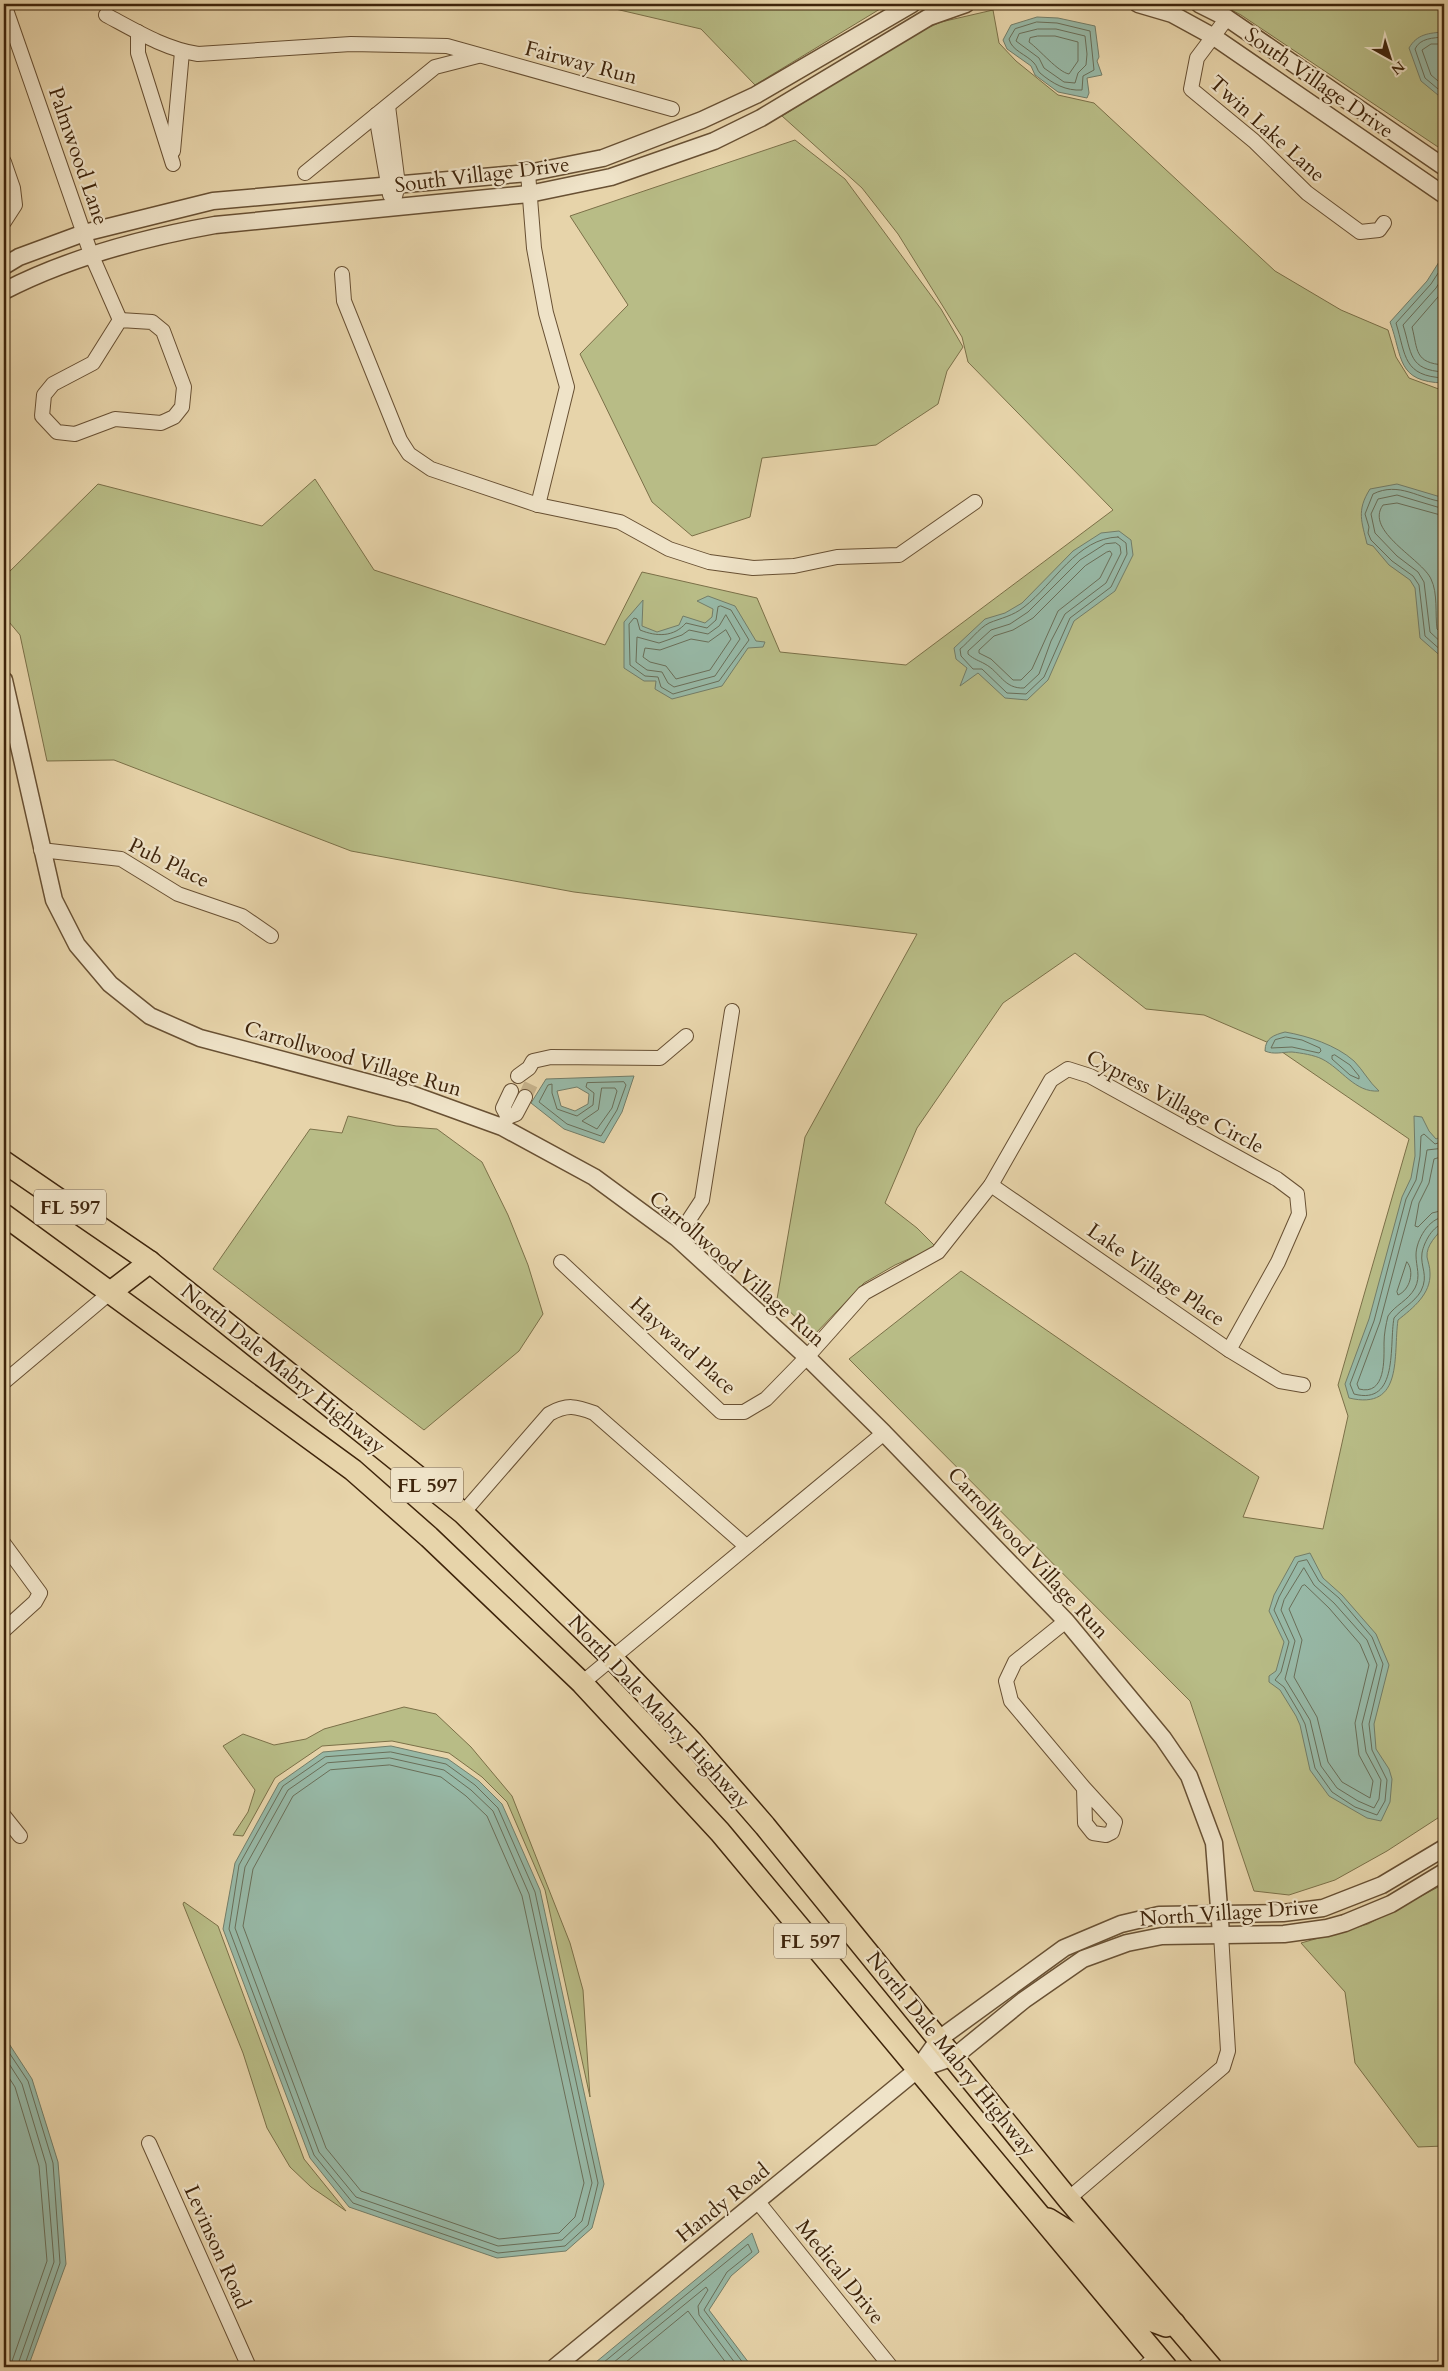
<svg xmlns="http://www.w3.org/2000/svg" width="1448" height="2371" font-family="Cardo,serif">
<rect width="100%" height="100%" fill="#e7d4aa"/>
<filter id="stains"><feTurbulence type="fractalNoise" baseFrequency=".004" numOctaves="4"/><feColorMatrix values="0 0 0 0 .2 0 0 0 0 .09 0 0 0 0 .02 0 0 0 .5 -.17"/></filter>
<radialGradient id="worn" r=".72"><stop offset=".6" stop-color="#630" stop-opacity="0"/><stop offset="1" stop-color="#630" stop-opacity=".3"/></radialGradient>
<g fill="#b8bc86" stroke="#7b7048">
<path d="M594,4H882L880,9L755,85L701,29Z"/>
<path d="M1220,4H1444V151L1241,15Z"/>
<path d="M993,10L999,43L1016,61L1058,95L1094,103L1275,271L1341,310L1388,330L1396,357L1409,378L1444,391V1814L1387,1851L1335,1880L1289,1895L1254,1891L1190,1701L849,1359L961,1271L1259,1477L1243,1517L1323,1529L1348,1416L1338,1385L1409,1139L1269,1043L1204,1015L1146,1009L1075,953L1003,1003L917,1128L885,1203L917,1228L936,1247L895,1265L864,1283L814,1335L777,1299L805,1137L917,934L574,892L351,851L114,760L47,761L20,635L4,616V577L98,484L262,526L315,479L374,570L605,645L642,572L757,598L780,652L906,665L1113,510L968,362L962,337L898,234L862,188L782,116L918,32L941,22Z"/>
<path d="M795,140L845,179L941,309L963,347L947,371L938,404L876,445L762,458L750,517L692,536L652,502L580,354L628,305L570,216Z"/>
<path d="M348,1116L396,1126L437,1129L482,1162L508,1215L528,1265L543,1314L519,1351L424,1430L213,1269L310,1129L342,1133Z"/>
<path d="M404,1707L436,1714L471,1747L512,1796L570,1943L583,1990L590,2097L545,1890L507,1802L482,1777L449,1753L392,1741L322,1746L275,1778L243,1836L233,1835L248,1812L255,1790L223,1746L243,1734L274,1745L306,1739L324,1729Z"/>
<path d="M1444,1884V2146L1418,2147L1355,2063L1345,1992L1301,1943L1368,1924Z"/>
<path d="M184,1902L218,1926L304,2159L346,2211L311,2187L290,2167L267,2128L243,2053L183,1904Z"/>
</g>
<g fill="#97b8a6" stroke="#737d68" fill-rule="evenodd">
<path d="M1037,17L1058,18L1095,26L1099,57L1097,61L1102,75L1087,78L1089,93L1087,98L1058,92L1035,75L1031,66L1007,49L1003,40L1011,25Z"/>
<path d="M1444,32V100L1421,81L1409,48C1417,34 1429,33 1444,32Z"/>
<path d="M1444,258V383C1396,382 1403,357 1390,322L1427,281L1439,262Z"/>
<path d="M1397,484L1444,498V659L1420,638L1415,588L1410,580L1389,565L1373,546L1367,544C1362,522 1356,511 1370,489Z"/>
<path d="M1119,531L1131,540L1133,555L1115,591L1074,621L1048,680L1027,700L1005,698L978,673L960,686L967,668L956,659L954,648L985,619L1005,613L1022,603L1073,551L1101,533Z"/>
<path d="M708,596L735,606L756,641L765,642L763,647L748,648L722,686L672,699L655,689L656,681H644L624,668V622L643,600L642,626L657,632L679,625L683,616L705,623L712,617L713,609L697,601Z"/>
<path d="M1285,1032C1308,1036 1336,1045 1354,1061C1363,1070 1369,1082 1379,1091C1355,1093 1342,1069 1322,1059C1314,1055 1301,1053 1292,1052C1282,1052 1274,1055 1265,1051C1265,1038 1274,1035 1285,1032Z"/>
<path d="M634,1076L622,1112L604,1143L564,1129L531,1103L546,1079ZM577,1087L589,1094L588,1104L575,1111L561,1106L557,1091Z"/>
<path d="M1414,1116L1422,1117L1429,1131L1436,1139L1444,1135V1227C1437,1235 1426,1245 1427,1257C1428,1262 1430,1267 1430,1273C1431,1294 1413,1308 1398,1320C1393,1355 1404,1411 1349,1398L1345,1384L1369,1319L1402,1197L1411,1178L1415,1156Z"/>
<path d="M1310,1553L1323,1578L1342,1595L1376,1634L1389,1665L1374,1724L1376,1749L1389,1769L1392,1779L1390,1802L1381,1821L1367,1818L1329,1796L1310,1770L1300,1725L1296,1716L1280,1690L1269,1682V1676L1276,1671L1284,1642L1269,1611L1274,1595L1295,1557Z"/>
<path d="M391,1746L448,1759L479,1781L502,1804L540,1890L604,2184L592,2228L566,2251L497,2258L349,2207L310,2158L223,1929L235,1863L279,1783L323,1752Z"/>
<path d="M4,2036L32,2079L58,2162L66,2264L28,2367H4Z"/>
<path d="M752,2233L759,2252L731,2276L709,2310L752,2367H590Z"/>
</g>
<g fill="none" stroke-linecap="round" stroke-linejoin="round">
<g stroke="#6a6e58" stroke-width="1">
<path d="M1037,22L1057,23L1090,31L1094,70L1083,76L1082,90C1066,91 1053,84 1040,73C1037,70 1037,66 1034,63C1026,54 1012,51 1009,39L1015,29Z"/>
<path d="M1038,29H1056L1085,36L1087,54L1086,65L1078,73L1075,83L1064,82L1044,68L1039,58L1016,41L1019,34Z"/>
<path d="M1038,36H1055L1078,42V61L1069,74C1058,72 1040,50 1029,42L1030,38Z"/>
<path d="M1444,37C1433,38 1420,38 1415,49L1425,78L1444,94"/>
<path d="M1444,44H1431L1422,50L1431,75L1444,86"/>
<path d="M1444,264L1431,284L1396,323C1406,356 1403,376 1444,378"/>
<path d="M1444,275L1436,288L1403,325C1412,353 1408,370 1444,372"/>
<path d="M1444,290L1412,327C1418,350 1414,363 1444,365"/>
<path d="M1444,502C1419,499 1399,481 1373,494L1365,514L1369,527L1368,533L1371,540L1392,561L1413,576L1419,585L1425,636L1444,653"/>
<path d="M1444,509L1397,495L1378,499L1371,514L1375,533L1397,556L1418,572L1424,582L1430,632L1444,645"/>
<path d="M1444,516L1397,503L1383,505C1364,531 1422,559 1431,579C1438,593 1435,614 1437,629L1444,635"/>
<path d="M1118,537L1126,543L1127,554L1111,587L1070,618L1044,677L1026,694L1007,693L982,669H973L961,656L960,649C969,642 979,628 989,623C1001,618 1013,616 1024,607C1054,584 1077,538 1118,537Z"/>
<path d="M1116,543L1120,546L1121,553L1106,583L1065,614L1051,641L1039,674L1024,688C1004,689 1000,672 985,664C978,660 975,660 968,654V651L991,630L1010,624L1028,612L1080,560L1105,544Z"/>
<path d="M1107,552L1110,551L1112,554L1100,578L1058,611L1032,669L1021,680H1013L991,659L979,653V650L994,636L1013,630L1033,618L1085,566Z"/>
<path d="M721,606L731,610L749,640L719,681L673,694L661,687L658,677L645,676L630,665L629,624L634,618L637,619L640,630C657,637 674,637 686,623L707,628L716,620L718,607Z"/>
<path d="M726,615L740,639L715,676L674,687L668,683L662,672L647,670L636,662L637,637L659,643L682,635L689,630L708,634L719,626Z"/>
<path d="M726,630L731,639L710,670L676,679L666,666L650,662L643,657L645,648L660,650L691,639L708,642Z"/>
<path d="M1286,1037L1302,1040L1320,1048L1321,1051L1319,1053L1292,1047L1271,1048L1275,1040Z"/>
<path d="M1335,1055L1350,1065L1359,1076V1079L1350,1075L1332,1059V1056Z"/>
<path d="M624,1082L626,1085L617,1110L601,1136L567,1124L539,1102L548,1085L552,1084V1093L557,1109L577,1116L593,1105L594,1093L586,1087L587,1083Z"/>
<path d="M602,1088H615L617,1091L612,1108L597,1129L582,1121L598,1110Z"/>
<path d="M1444,1141L1435,1144L1424,1134L1421,1136L1420,1156L1416,1180L1406,1199L1374,1321L1350,1384L1354,1394C1399,1406 1389,1345 1394,1318C1402,1308 1414,1303 1421,1291C1429,1275 1420,1267 1422,1253C1424,1242 1433,1225 1444,1224"/>
<path d="M1444,1148L1427,1150L1422,1181L1412,1201L1380,1322L1357,1384L1359,1389C1386,1396 1384,1359 1384,1343C1384,1334 1386,1324 1388,1316C1395,1305 1408,1301 1415,1288C1421,1276 1416,1267 1416,1255C1416,1240 1429,1218 1444,1217"/>
<path d="M1444,1156L1434,1159L1429,1183L1419,1203L1415,1226L1418,1227L1432,1213L1444,1210"/>
<path d="M1407,1262C1415,1271 1410,1290 1398,1295L1397,1292Z"/>
<path d="M1307,1560L1319,1581L1339,1598L1372,1637L1383,1664L1369,1724L1372,1750L1387,1780L1385,1801L1377,1815L1355,1807L1332,1792L1315,1768L1305,1724L1300,1714L1284,1687L1275,1680L1281,1672L1289,1642L1274,1610L1279,1597L1298,1562Z"/>
<path d="M1304,1568L1314,1585L1334,1603L1367,1640L1377,1665L1362,1724L1366,1752L1381,1780L1379,1799L1374,1808L1358,1801L1337,1788L1321,1766L1310,1720L1285,1679L1295,1641L1281,1610L1284,1600Z"/>
<path d="M1305,1585L1329,1608L1360,1644L1369,1665L1355,1723L1359,1755L1373,1781L1370,1798L1342,1782L1328,1762L1317,1717L1294,1677L1302,1640L1289,1609L1302,1586Z"/>
<path d="M391,1752L446,1764L475,1785L498,1808L535,1892L598,2183L588,2225L565,2246L498,2253L353,2203L314,2155L229,1929L239,1865L283,1786L325,1757Z"/>
<path d="M390,1758L444,1770L471,1790L493,1811L529,1894L592,2183L582,2221L562,2240L498,2246L356,2197L319,2152L235,1928L245,1867L288,1790L327,1763Z"/>
<path d="M390,1765L441,1777L466,1796L487,1816L522,1896L584,2183L575,2217L559,2233L499,2239L361,2191L326,2148L243,1926L253,1869L293,1796L330,1770Z"/>
<path d="M4,2045L28,2081L53,2163L60,2263L24,2367"/>
<path d="M4,2056L22,2084L46,2164L54,2262L17,2367"/>
<path d="M4,2070L15,2087L39,2166L47,2261L10,2367"/>
<path d="M598,2367L748,2244L752,2252L727,2272L704,2310L746,2367"/>
<path d="M608,2367L706,2287L708,2290L698,2306L699,2315L738,2367"/>
<path d="M620,2367L688,2311L729,2367"/>
</g>
<path stroke="#c5b18a" stroke-width="14" stroke-dasharray="14 7" stroke-linecap="butt" d="M525,1097L532,1082"/>
<defs>
<g id="minor">
<path d="M4,4L91,254L120,320"/>
<path d="M106,15C136,31 165,49 198,54L351,44L447,46L672,109"/>
<path d="M1227,18L1197,58L1191,89L1254,141L1307,193L1360,232L1379,230L1384,223"/>
<path d="M138,32V53L173,164"/>
<path d="M388,106L398,185L392,208"/>
<path d="M376,115L390,195"/>
<path d="M173,151L182,52"/>
<path d="M4,162L13,188L15,205L4,222"/>
<path d="M305,173L435,67L478,56"/>
<path d="M528,173L534,248L546,313L567,387L538,505"/>
<path d="M342,274L344,301L400,440L409,454L431,469L538,505L620,522L669,549L709,562L753,568L794,566L837,557L899,555L975,502"/>
<path d="M120,320L152,322L163,331L184,387L182,407L174,417L161,423L115,419L75,434L57,432L42,416L44,395L53,384L93,363Z"/>
<path d="M41,850L121,859L178,894L242,916L271,936"/>
<path d="M518,1076L529,1068L533,1061L551,1057L660,1058L686,1036"/>
<path d="M508,1117L503,1108L511,1091"/>
<path d="M502,1127L508,1117L516,1114L525,1097"/>
<path d="M991,1185L1229,1350L1280,1381L1303,1385"/>
<path d="M677,1238L702,1200L732,1011"/>
<path d="M561,1262L721,1412H744L766,1399L807,1357L864,1293L938,1252L991,1185L1051,1080L1068,1069L1090,1076L1277,1179L1297,1194L1299,1214L1278,1262L1229,1350"/>
<path d="M4,1382L112,1291"/>
<path d="M463,1513L549,1414C567,1404 576,1406 594,1413L746,1546"/>
<path d="M4,1544L40,1593L35,1602L4,1630"/>
<path d="M1066,1621L1015,1662L1006,1681L1011,1701L1084,1788L1085,1823L1093,1833L1106,1835L1112,1832L1115,1822L1084,1788"/>
<path d="M582,1683L884,1433"/>
<path d="M4,1816L20,1836"/>
<path d="M149,2143L249,2367"/>
<path d="M1068,2199L1223,2067L1228,2051L1221,1934"/>
<path d="M758,2202L891,2367"/>
<path d="M1144,2367L1157,2357"/>
</g>
<g id="tertiary">
<path d="M1138,4L1172,14L1214,37L1444,195"/>
<path d="M1199,4L1227,18L1444,167"/>
<path d="M4,266L19,257L84,233L213,201L528,173L603,158L702,120L756,95L912,4"/>
<path d="M4,291C70,257 142,238 215,225L529,194L611,177L714,141L761,118L929,17L966,4"/>
<path d="M4,680L54,900L77,945L110,984L150,1016L200,1038L411,1094L502,1127L594,1177L677,1238L807,1357L884,1433L1066,1621L1163,1738L1189,1776L1214,1843L1221,1934"/>
<path d="M917,2070L954,2057L1024,2000L1083,1959L1127,1943L1162,1936L1284,1934L1327,1928L1345,1923L1391,1904L1444,1872"/>
<path d="M555,2367L917,2070L939,2039L1064,1948L1121,1924L1159,1915L1283,1913L1323,1908L1382,1885L1444,1848"/>
</g>
<g id="primary">
<path d="M4,1162L150,1262L463,1513L612,1658L692,1742L765,1826L1068,2199L1211,2367"/>
<path d="M4,1215L353,1470L429,1537L582,1683L720,1832L1166,2367"/>
<path d="M112,1291L150,1262"/>
<path d="M1048,2219L1074,2235L1147,2319L1166,2326L1174,2323"/>
</g>
</defs>
<use href="#minor" stroke="#685033" stroke-width="16"/>
<use href="#tertiary" stroke="#685033" stroke-width="19"/>
<use href="#primary" stroke="#3e240b" stroke-width="24"/>
<use href="#minor" stroke="#efe3c8" stroke-width="14"/>
<use href="#tertiary" stroke="#efe3c8" stroke-width="16"/>
<use href="#primary" stroke="#e7d4aa" stroke-width="21"/>
</g>
<g text-anchor="middle" dominant-baseline="central" stroke-width="4.5" stroke-linejoin="round" paint-order="stroke">
<g fill="#efe3c8" stroke="#735d44" stroke-width="1">
<rect x="34" y="1189.5" width="72" height="35" rx="4"/>
<rect x="391" y="1467.5" width="72" height="35" rx="4"/>
<rect x="774" y="1923.5" width="72" height="35" rx="4"/>
</g>
<g font-size="20" font-weight="bold" fill="#3e240b">
<text x="70" y="1207">FL 597</text>
<text x="427" y="1485">FL 597</text>
<text x="810" y="1941">FL 597</text>
</g>
<g font-size="21" fill="#3e240b" stroke="#efe3c8">
<text transform="translate(581 63) rotate(15)">Fairway Run</text>
<text transform="translate(1319 83) rotate(35)">South Village Drive</text>
<text transform="translate(1267 129) rotate(42)">Twin Lake Lane</text>
<text transform="translate(78 156) rotate(71)">Palmwood Lane</text>
<text transform="translate(482 175) rotate(-7)">South Village Drive</text>
<text transform="translate(169 863) rotate(26)">Pub Place</text>
<text transform="translate(353 1059) rotate(16)">Carrollwood Village Run</text>
<text transform="translate(1175 1102) rotate(28)">Cypress Village Circle</text>
<text transform="translate(737 1269) rotate(41)">Carrollwood Village Run</text>
<text transform="translate(1156 1275) rotate(35)">Lake Village Place</text>
<text transform="translate(683 1346) rotate(42)">Hayward Place</text>
<text transform="translate(283 1369) rotate(39)">North Dale Mabry Highway</text>
<text transform="translate(1028 1553) rotate(47)">Carrollwood Village Run</text>
<text transform="translate(659 1712) rotate(47)">North Dale Mabry Highway</text>
<text transform="translate(1229 1913) rotate(-4)">North Village Drive</text>
<text transform="translate(951 2054) rotate(51)">North Dale Mabry Highway</text>
<text transform="translate(723 2203) rotate(-39)">Handy Road</text>
<text transform="translate(217 2247) rotate(66)">Levinson Road</text>
<text transform="translate(840 2272) rotate(51)">Medical Drive</text>
</g>
</g>
<rect width="1448" height="2371" fill="none" stroke="#e7d4aa" stroke-width="20"/>
<rect x="5" y="5" width="1438" height="2361" fill="none" stroke="#3e240b" stroke-width="2.5"/>
<rect x="10" y="10" width="1428" height="2351" fill="none" stroke="#3e240b"/>
<g transform="translate(1390 58) rotate(141)" stroke="#efe3c8" stroke-width="4" paint-order="stroke">
<path d="M0-4L9 19L0 12L-9 19Z" fill="#3e240b"/>
<text y="-8" font-size="14" font-weight="bold" text-anchor="middle" fill="#3e240b">N</text>
</g>
<rect width="100%" height="100%" filter="url(#stains)"/>
<rect width="100%" height="100%" fill="url(#worn)"/>
</svg>
